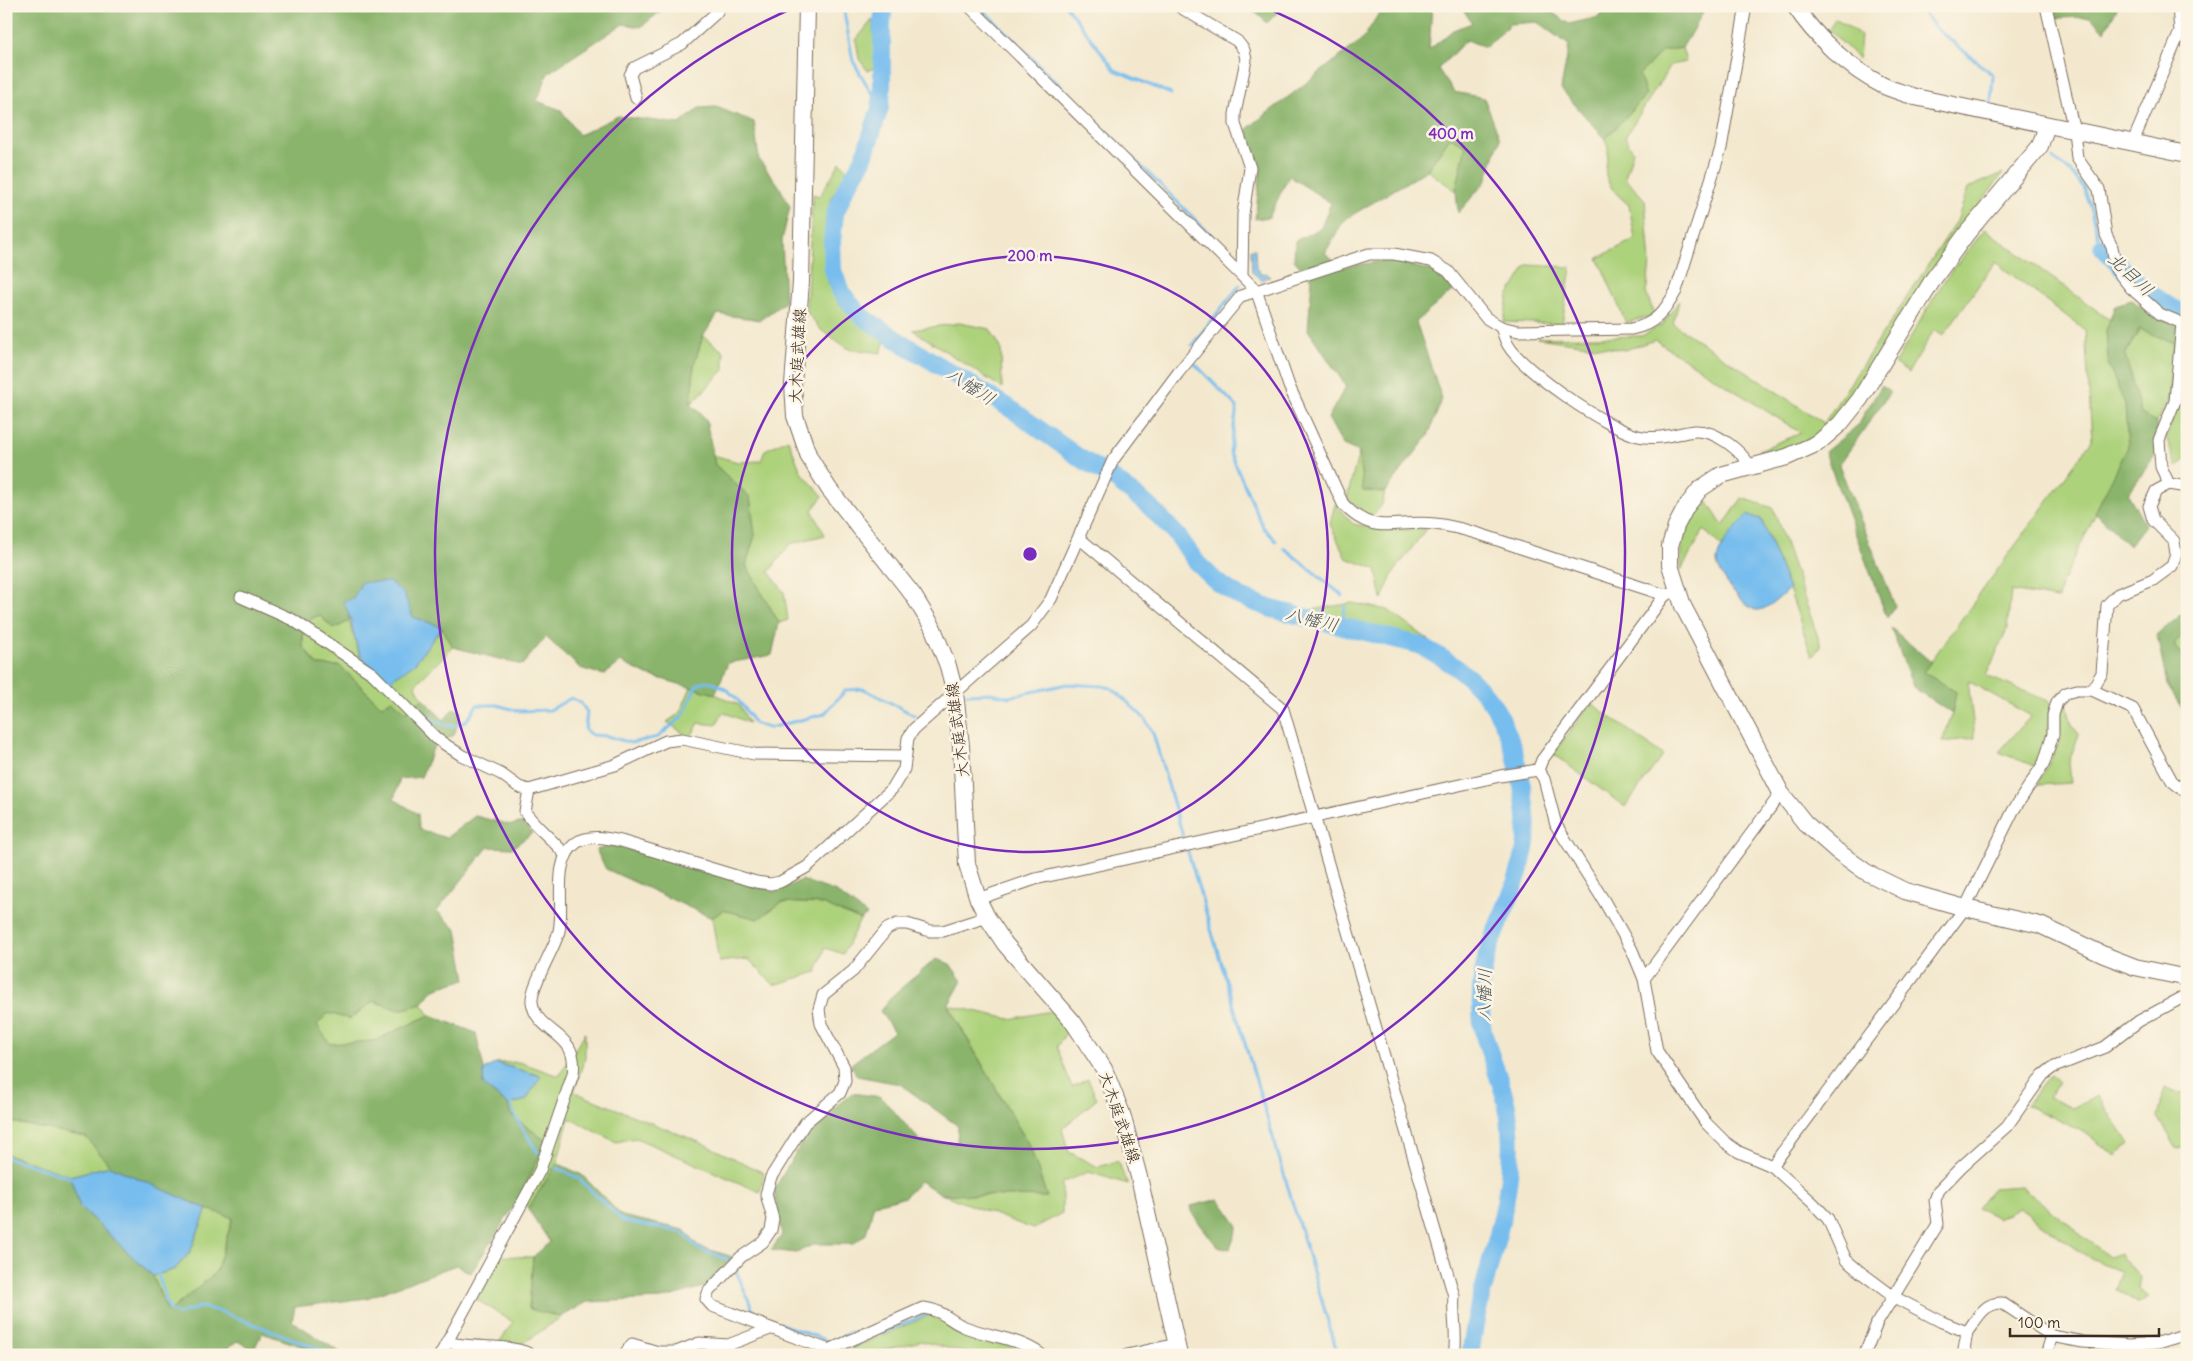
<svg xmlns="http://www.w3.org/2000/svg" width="2193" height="1361" font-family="Delius,'Klee One',sans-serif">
<rect width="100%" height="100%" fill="#fcf5e5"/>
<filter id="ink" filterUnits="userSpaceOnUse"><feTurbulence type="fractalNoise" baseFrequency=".02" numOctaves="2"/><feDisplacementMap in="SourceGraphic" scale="10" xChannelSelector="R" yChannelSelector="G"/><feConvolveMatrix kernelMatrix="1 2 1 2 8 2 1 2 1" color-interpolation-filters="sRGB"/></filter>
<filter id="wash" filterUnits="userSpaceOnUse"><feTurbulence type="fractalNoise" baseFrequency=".0096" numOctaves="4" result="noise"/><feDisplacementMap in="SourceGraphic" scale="20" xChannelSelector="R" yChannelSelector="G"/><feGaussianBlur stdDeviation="1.12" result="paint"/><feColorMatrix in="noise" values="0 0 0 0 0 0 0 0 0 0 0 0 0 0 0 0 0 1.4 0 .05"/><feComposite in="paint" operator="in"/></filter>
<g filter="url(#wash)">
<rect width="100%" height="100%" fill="#f3e8ce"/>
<g fill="#add27c" stroke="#747e4d">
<path d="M1835,18L1861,35L1859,59L1829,30Z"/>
<path d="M873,19L874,68L868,71L859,59L856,40Z"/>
<path d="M1682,48L1686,62L1671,65L1625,137L1633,151L1625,178L1645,200L1650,264L1646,293L1655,315L1626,323L1598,258L1635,239L1629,205C1617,195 1603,183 1606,166C1608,154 1610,150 1605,139L1646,95L1639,75L1662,51Z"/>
<path d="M1450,137L1466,145L1456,191L1427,170Z"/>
<path d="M840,162L848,170L832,197L826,220L828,282L839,304L856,321L885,340L881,353L849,349L821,330L806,311L813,194L820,196Z"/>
<path d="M2003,173L1929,275L1848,406L1818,435L1767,457L1759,450L1801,433L1655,340L1625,350L1537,338L1642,336L1662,325L1679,301L1673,324L1824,423L1957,221L1968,188Z"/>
<path d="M1985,229L2110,320L2106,331L2109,367L2125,404L2128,447L2061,585L2058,599L2011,591L2007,629L1986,676L2051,702L2048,734L2034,766L1999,752L2031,716L1968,681L1975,738L1942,742L1952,714L1956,692L1923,672L2092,440L2085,330L1995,262L1943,336L1934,330L1908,373L1895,363L1944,281Z"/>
<path d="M1527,265L1571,267L1562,324L1504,322L1508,296Z"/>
<path d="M959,323L990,329L1001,348L1002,388L913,330Z"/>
<path d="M2140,329L2174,343L2168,401L2156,422L2141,415L2125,355Z"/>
<path d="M703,336L724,352V370L691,404L694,364Z"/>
<path d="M2187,402V458L2176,467L2166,436L2178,407Z"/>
<path d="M788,439L801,472L823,496L812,510L825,535L790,544L769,572L784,592L788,620L779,623L746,565L755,535L750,497L715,465L713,455L738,462L761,461L765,450Z"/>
<path d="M1359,452L1363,491L1385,492L1382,505L1371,518L1347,498Z"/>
<path d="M1705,498L1723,526L1742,498L1773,508L1821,646L1812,657L1789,589L1761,519L1747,515L1722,547L1704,530L1681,570V545L1694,513Z"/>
<path d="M1335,504L1353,524L1382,530L1426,529L1392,575L1382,599L1376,569L1346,558L1330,524Z"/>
<path d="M1352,603L1388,610L1429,640L1311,610Z"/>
<path d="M319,615L334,629L349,621L360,656L415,663L442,627L453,647L415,685L423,699L406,712L381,706L340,666L317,665L303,646V623Z"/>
<path d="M2187,631V663L2174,645Z"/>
<path d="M691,687L715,694L739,705L749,723L723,712L716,725L699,723L690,738L667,722L680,713Z"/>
<path d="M2066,701L2072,726L2079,734L2069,762L2071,783L2037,785L2058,746L2060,716Z"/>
<path d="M1591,703L1663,755L1625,807L1553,754Z"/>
<path d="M782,902L822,904L860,920L843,954L825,948L817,972L774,985L748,959L719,962L712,918L723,910L758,919Z"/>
<path d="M373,1001L399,1010L422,1004L430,1015L374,1041L330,1044L316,1025L328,1013L350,1019Z"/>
<path d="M948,1005L1010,1019L1051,1011L1067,1031L1057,1047L1072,1087L1088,1079L1097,1099L1062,1129L1069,1152L1098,1167L1117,1161L1128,1184L1088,1172L1062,1183V1213L1033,1229L941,1194L1047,1197L1030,1147Z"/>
<path d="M585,1033V1057L574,1092L704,1144L764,1173L760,1192L636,1138L616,1142L569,1118L557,1163L528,1209L522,1193L546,1141L511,1115L508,1105L526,1100L540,1076L496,1063L519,1062L559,1076Z"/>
<path d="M2050,1075L2059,1083L2048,1097L2072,1108L2098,1096L2129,1144L2116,1156L2084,1132L2026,1105Z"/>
<path d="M2165,1087L2187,1096V1147L2177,1149L2158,1117Z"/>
<path d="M6,1121L86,1137L110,1166L70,1176L6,1154Z"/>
<path d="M2021,1186L2109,1257L2119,1253L2140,1277L2138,1289L2149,1297L2138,1303L2115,1289L2122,1272L2091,1259L2019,1208L1997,1218L1977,1207L1993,1188Z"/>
<path d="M207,1209L233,1217L216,1272L168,1313L153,1276L175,1269L190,1252Z"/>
<path d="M499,1256L533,1257L529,1308L561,1317L524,1343L498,1344L513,1322L477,1300Z"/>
<path d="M930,1315L963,1333L1020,1349L1031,1355H974L921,1341L876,1352L875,1355H836Z"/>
</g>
<g fill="#8ab46c" stroke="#626f45">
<path d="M6,6H667L641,27L623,24L548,73L537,101L561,110L579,135L618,116L680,124L699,108L716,107L754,122L759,160L778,184L790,207L782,240L785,302L760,320L718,314L703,336L694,364L691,404L706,419L715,465L750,497L755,535L746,565L779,623L772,655L728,663L715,694L647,675L621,662L604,675L580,668L546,637L522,665L453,647L442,627L413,617L404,594L362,582C355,595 349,606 349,621L334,629L319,615L303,623V646L317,665L340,666L381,706L392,700L406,712L423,699L444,720L454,708L461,712L454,735L434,746L421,777L400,779L394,799L418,814L419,829L446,838L475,816L511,825L524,822L532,833L512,848L488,847L437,911L457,930L466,979L434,989L422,1004L399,1010L373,1001L350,1019L328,1013L317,1025L330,1044L374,1041L430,1015L476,1033L484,1070L483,1085L508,1105L511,1115L546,1141L522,1193L471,1273L456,1265L367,1298L295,1307L292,1321L341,1353L328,1355L262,1333L254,1349L237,1341L218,1355H6V1154L70,1176L80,1207L153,1276L168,1313L216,1272L233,1218L207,1209L110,1166L86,1137L6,1121Z"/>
<path d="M1245,6H1284L1267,23L1251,8Z"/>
<path d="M1388,6H1432L1429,50L1453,30L1472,23L1461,6H1543L1569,24L1599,17L1606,6H1699L1705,9L1682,48L1662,51L1639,75L1646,95L1605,139L1561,89L1569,45L1537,22L1510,24L1486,47L1466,40L1438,69L1454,92L1484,98L1500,139L1486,181L1458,213L1456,191L1466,145L1450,137L1427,170L1344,220L1325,253L1342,267L1391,260L1442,274L1453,290L1416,322L1442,399L1428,436L1385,492L1363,491L1359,452L1343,445L1328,418L1346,386L1308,330L1312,280L1294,260L1295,241L1321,228L1331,203L1289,176L1269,217L1255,219L1261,169L1247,129L1363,39L1381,10Z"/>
<path d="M2053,6H2118L2105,31L2090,17L2057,18L2054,14Z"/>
<path d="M2132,300L2151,314L2187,330V402L2178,407L2168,401L2174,343L2139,329L2125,355L2141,414L2156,422L2158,451L2128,494L2145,525L2129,546L2095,512L2128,447L2125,404L2109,367L2106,331L2115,305Z"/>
<path d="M1882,385L1890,392L1839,465L1895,606L1887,618L1825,452L1857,426Z"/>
<path d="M2187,610V631L2174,645L2187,663V716L2167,685L2157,635Z"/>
<path d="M1891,628L1931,662L1923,672L1956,692L1952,714L1913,687Z"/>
<path d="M613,845L776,892L802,880L836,892L867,915L860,920L822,904L782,902L758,919L723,910L712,918L606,869L596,850Z"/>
<path d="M936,959L950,964L962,981L948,1006L1030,1147L1047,1197L941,1194L920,1181L905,1197L874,1204L866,1234L853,1244H814L796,1253L771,1250L782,1235L774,1190L810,1128L852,1093L881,1097L921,1142L957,1143L958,1126L900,1084L857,1076L851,1064L894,1032L880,1011L894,994Z"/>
<path d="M557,1163L582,1175L622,1216L684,1230L699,1247L733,1257L704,1287L662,1299L587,1302L561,1317L529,1309L533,1257L550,1242L528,1209Z"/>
<path d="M1219,1199L1238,1226L1230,1249L1217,1246L1193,1215L1191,1206Z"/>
</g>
<g fill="#77bdee" stroke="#597486">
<path d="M1251,249H1255L1256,268L1261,274L1266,273L1270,276L1262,280L1252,272Z"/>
<path d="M1747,515L1761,519L1789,589C1781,596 1767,611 1756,610C1745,609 1715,571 1717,560C1720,543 1737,528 1747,515Z"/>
<path d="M362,582H390L404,594L413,617L442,627L415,663L388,682C380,674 364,664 360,654C352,637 353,617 343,602L353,598Z"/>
<path d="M496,1063L541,1076L526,1100L508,1105L483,1085L484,1070Z"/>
<path d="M110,1166L207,1209L190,1252L175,1269L153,1276L80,1207L70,1176Z"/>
</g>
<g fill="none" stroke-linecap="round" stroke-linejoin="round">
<g stroke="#77bdee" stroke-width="3">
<path d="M843,6L853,61L880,108"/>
<path d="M979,6L1120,145"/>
<path d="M1066,6L1115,70L1171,94"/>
<path d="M1918,6L1937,29L1993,75L1991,102"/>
<path d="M1995,123L2019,128"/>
<path d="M1128,153L1236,260"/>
<path d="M2053,159C2097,187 2085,205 2102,247"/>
<path d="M1192,345L1240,285"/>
<path d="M1195,364L1237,407L1230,452L1263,527L1276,541"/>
<path d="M1284,548L1343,596"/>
<path d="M1342,626L1345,607"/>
<path d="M388,678C404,694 437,737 463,723C468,721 473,711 477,705H497L519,711L550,710L571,698L580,702L587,712L585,730L592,735L607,736L631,743L658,737L683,716L696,686L705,681C729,685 742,703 754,723L769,728L824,714L846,690L864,689L916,716"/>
<path d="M967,694L990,693L1009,697L1067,684L1102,686L1111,688L1120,695L1145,719L1153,733L1185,843"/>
<path d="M1187,849L1338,1355"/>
<path d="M510,1100L514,1114L538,1153"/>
<path d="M6,1157L75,1179"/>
<path d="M557,1168L578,1178L623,1221L682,1232L699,1249L728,1259"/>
<path d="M157,1271L169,1309L178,1314L201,1307L219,1311L335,1355"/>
<path d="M736,1271L755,1315L831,1342L851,1332"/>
<path d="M881,1333L929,1313"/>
</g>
<g stroke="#77bdee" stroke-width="18">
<path d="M884,6L882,22V88L880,108L863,160L846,188L835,214L832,241L833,270L841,292L860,315L894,338L1014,411L1077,456L1114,479L1150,507L1177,535L1198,564L1217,582L1240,597L1272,609L1419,645C1487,679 1511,718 1523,792C1526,811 1529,834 1524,853C1514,902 1485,936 1481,989C1481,1002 1480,1022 1484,1035C1493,1066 1508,1095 1510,1128C1515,1189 1494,1247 1479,1305C1475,1322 1473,1338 1470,1355"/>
<path d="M2102,247C2127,273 2153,302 2187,314"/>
</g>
</g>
</g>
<g filter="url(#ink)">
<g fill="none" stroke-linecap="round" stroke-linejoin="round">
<defs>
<g id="street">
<path d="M969,6L1256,290L1289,386L1343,504C1374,538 1396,519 1435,524C1467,528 1497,540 1527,550C1573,565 1619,580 1665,595"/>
<path d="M1178,6L1237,41L1244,50L1246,60L1235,114V124L1250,168L1243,214L1242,276"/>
<path d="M2046,6L2074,131L2077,158L2099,189L2106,235L2112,247L2116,269L2131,288L2160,314L2182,323L2175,401L2159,440L2161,467L2169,484"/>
<path d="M636,98L630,75L634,68L682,44L716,13L720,6"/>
<path d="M2132,144L2180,32L2178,6"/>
<path d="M1501,327C1503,333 1505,340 1508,345C1524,372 1607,428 1638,436C1657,441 1676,433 1695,431C1716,430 1740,450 1751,467"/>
<path d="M1079,538L1283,709L1454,1296C1452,1316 1458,1335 1454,1355"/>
<path d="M241,597L293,620L373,674L437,739L461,755L501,774L519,787L529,790L615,765L666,741L682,739L754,754L905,756"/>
<path d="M2092,690L2102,673L2107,605L2118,594L2153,580L2172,566L2176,554L2174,541L2153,520L2149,506L2156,491L2169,484L2182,486L2187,489"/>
<path d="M1538,770L1544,779L1556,825L1604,901L1632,950L1644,979L1657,1051L1706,1123L1725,1142L1739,1152L1772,1166L1813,1203L1828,1219L1846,1260L1859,1271L1894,1297L1942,1322L1967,1332C1977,1319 1984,1302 2002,1303L2052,1336L2083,1342L2130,1345L2157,1343L2187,1334"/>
<path d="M1538,770L1542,760L1665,595L1671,593"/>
<path d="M529,790L525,812C537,829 554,840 566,856"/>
<path d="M978,899L1035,879L1500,776L1538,770"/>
<path d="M987,917L943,931H930L907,924H897L887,929L853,971L823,995L819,1009L821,1024L844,1067L845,1081L840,1093L805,1123L771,1177L766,1194L773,1219L771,1230L763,1242L741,1257L709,1291L706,1299L712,1306L829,1350L923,1308C946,1311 947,1320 965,1327C993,1338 1017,1337 1042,1355"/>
<path d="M1644,979L1781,793"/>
<path d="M1772,1166L1965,908L2013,811L2044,763L2053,734V715L2057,702L2066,693L2077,690H2092L2133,709L2172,781L2187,793"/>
<path d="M1967,1332L1964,1350L1969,1355"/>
<path d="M447,1342C468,1349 518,1344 531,1355"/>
<path d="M440,1355L540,1170L573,1074C579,1030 537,1036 532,1002C530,987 555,948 559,931C565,904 551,862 576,843C589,834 607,838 621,841L756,882L770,884L780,882L807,867L892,789L904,769L908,738L914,729L1031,626L1051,599L1113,460L1178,373L1241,296L1369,254H1394L1431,261L1448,271L1486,318L1501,327L1518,331L1631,329C1655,325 1665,311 1676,291L1721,148L1746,6"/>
<path d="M624,1355L632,1344L658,1352H676L699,1343L728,1345L770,1329"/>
<path d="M1127,1355L1177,1344"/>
<path d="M1864,1355L1877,1323L1938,1224L1935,1200L1939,1190L1961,1167L2007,1126L2043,1075L2052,1068L2105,1047L2139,1021L2187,995"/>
<path d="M2046,1355L2052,1336"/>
</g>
<g id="secondary">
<path d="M807,6L801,282L793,384L795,416L809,457L829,489L913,595L932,626L948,666L955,693L961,746L967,864L978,899L987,917L1005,944L1073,1022L1104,1069L1122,1114L1139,1177L1179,1355"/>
<path d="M1795,6C1815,37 1849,68 1882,85C1892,90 1904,93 1915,97L2187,154"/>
<path d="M2047,125L2040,146L1967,233L1934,278L1860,399L1840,424L1818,443L1787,457L1721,475L1700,489L1686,507L1676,526L1670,546V565L1683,606L1781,793L1805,823L1837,851L1866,872L1905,891L1965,908L2040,925L2104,955L2135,967L2187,978"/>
</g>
</defs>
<use href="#street" stroke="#7b6c5c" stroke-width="13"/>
<use href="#secondary" stroke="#7b6c5c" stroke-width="18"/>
<use href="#street" stroke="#fff" stroke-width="11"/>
<use href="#secondary" stroke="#fff" stroke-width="16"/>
</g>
</g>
<g fill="none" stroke="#7b2cbf" stroke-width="2.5">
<circle cx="1030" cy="554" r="298"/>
<path d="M1262 6A595 595 0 1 1 798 6"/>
</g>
<g text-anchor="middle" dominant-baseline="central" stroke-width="5" stroke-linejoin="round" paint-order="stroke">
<g font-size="16" fill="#3b2a1e" stroke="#fcf5e5">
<text transform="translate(797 356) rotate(-87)">大木庭武雄線</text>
<text transform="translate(957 730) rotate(-97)">大木庭武雄線</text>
<text transform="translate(1120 1117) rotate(71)">大木庭武雄線</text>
</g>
<g font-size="18" font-style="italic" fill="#4d565c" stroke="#fcf5e5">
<text transform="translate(2131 274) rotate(43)">北目川</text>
<text transform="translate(971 386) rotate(33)">八幡川</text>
<text transform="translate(1312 619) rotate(14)">八幡川</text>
<text transform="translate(1484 995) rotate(-89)">八幡川</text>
</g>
</g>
<circle cx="1030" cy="554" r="8" fill="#7b2cbf" stroke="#fcf5e5" stroke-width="2.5"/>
<g font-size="15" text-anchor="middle" font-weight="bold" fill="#7b2cbf" stroke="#fcf5e5" stroke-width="5" stroke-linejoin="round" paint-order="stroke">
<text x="1451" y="139">400 m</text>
<text x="1030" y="261">200 m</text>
</g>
<rect width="2193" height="1361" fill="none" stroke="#fcf5e5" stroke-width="25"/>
<path d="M2010 1328v8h149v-8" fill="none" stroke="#3b2a1e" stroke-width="2.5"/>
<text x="2018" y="1328" font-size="15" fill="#3b2a1e" stroke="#fcf5e5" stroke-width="4" paint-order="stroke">100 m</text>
</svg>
